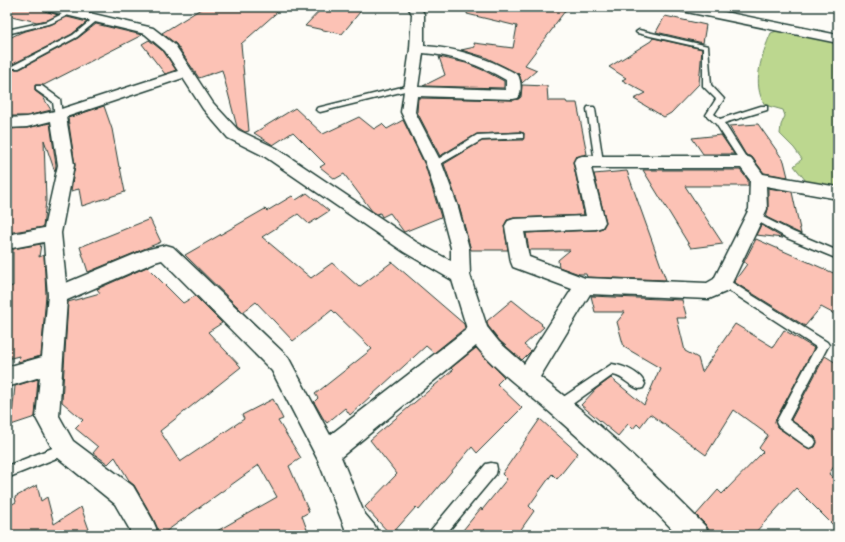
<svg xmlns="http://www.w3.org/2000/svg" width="845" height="542" font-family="'Patrick Hand',sans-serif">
<rect width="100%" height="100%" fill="#fdfcf7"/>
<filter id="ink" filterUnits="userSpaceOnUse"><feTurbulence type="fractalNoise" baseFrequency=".025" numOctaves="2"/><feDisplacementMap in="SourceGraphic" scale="8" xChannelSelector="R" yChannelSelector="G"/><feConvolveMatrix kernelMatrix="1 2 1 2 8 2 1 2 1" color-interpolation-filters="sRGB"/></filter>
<g filter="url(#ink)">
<path fill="#bcd78f" stroke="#6e8a62" d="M803,27L838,35V184L830,189L806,181L794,166L802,159L794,148L780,134L781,125L785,116L783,110L765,105C751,84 762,54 771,33L785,28Z"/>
<g fill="#fcc2b5" stroke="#1f3d34">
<path d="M7,7H42L45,11L58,15L48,20L37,22L7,15Z"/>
<path d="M204,7H283L241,44L249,131L245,132L237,127L222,70L199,78L176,44L162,33Z"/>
<path d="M323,7H364L342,34L305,26Z"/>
<path d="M468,7H568L553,27H554L525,65L537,70L522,83L519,74L485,57L461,50L475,47L474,43L513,48L517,26L467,14Z"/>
<path d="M665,16L706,25L703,43L656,32Z"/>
<path d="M67,17L87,22L72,34L11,65L12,69H20L78,38L96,24L142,35L44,85H35V91L43,97L51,110L27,116H7V39L22,32L52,24Z"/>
<path d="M653,38L702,49L699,84L671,113L664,117L634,99L646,93L622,80L626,78L609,67L651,41Z"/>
<path d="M149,40L164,52L176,70L165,74L142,44Z"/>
<path d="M439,57L466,63L485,71L504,81V88L423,86L445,75Z"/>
<path d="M522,85L547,86L548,101H566L567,103H577L587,154L576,157L573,162L584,215L514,218L507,220L504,226L508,250H471L459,206L444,164L482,141L523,140L524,133L520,132L477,134L440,156L417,112L418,98L513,100L518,99L521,97Z"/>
<path d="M104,106L112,129L119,167H120L125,192L82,206L79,189L71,191L75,165L68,118Z"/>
<path d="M295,108L323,134L359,117L374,129L382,124L387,129L403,120L425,165L441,217L404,232L390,213L382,217L380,213L377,214L372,211L344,174L335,179L320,167L325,164L293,132L273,145L254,133Z"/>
<path d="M50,123L56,165L55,172L44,140L46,201L43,227L7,233V129L27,128Z"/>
<path d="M758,124L784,161L788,177L764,173L752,157L746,155L729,126Z"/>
<path d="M721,135L734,154H703L692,138Z"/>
<path d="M643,170H740L748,180V186H685L723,244L691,248Z"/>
<path d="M627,171L666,280L587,277L586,274H579L559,267L558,260L570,250H529L526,233L596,230L603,228L606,222L594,174Z"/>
<path d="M768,188L792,192L801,234L766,217L768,209Z"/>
<path d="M307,193L329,211L309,224L298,214L262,237L311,278L332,263L359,287L392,262L464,324L465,328L434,353L426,346L350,415L345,408L327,423L323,418L314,402L318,398L315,394L372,349L332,310L293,341L256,302L243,312L185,255L265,209L267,211L292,196L296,200Z"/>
<path d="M150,219L161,242L88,272L80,247Z"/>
<path d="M761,225L783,238L756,235Z"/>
<path d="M756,239L838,275V316L821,307L805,326L734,282L747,264L744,262Z"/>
<path d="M41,244L39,257L44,255L46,295L41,356L18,362L19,356L7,359V287L13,286V249Z"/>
<path d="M147,267L183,303L195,296L222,323L208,332L241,367L160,431L180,462L244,419L242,415L273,399L283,419L278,421L301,458L289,466L309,512L302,516L309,535H210L277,497L259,465L161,535H158L157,527L153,518L134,485L130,482L115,457L108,464L93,453L98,447L75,428L83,420L62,402L68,302L100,293L97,289Z"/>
<path d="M591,296L682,300L687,318H677L685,351L698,358L702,372L735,324L773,347L784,330L814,348L775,421L777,427L809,449L815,447L817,443L815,437L791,420L825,356L838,364V460L829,474L838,482V530L796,488L753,535H712L706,525L696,515L718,490L722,494L763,452L759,448L768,435L734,410L706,455L650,414L640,427L637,424L633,429L628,424L618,436L581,405L596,389L611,378L644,405L660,368L624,347L617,322L625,312H595Z"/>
<path d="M512,300L542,324L541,325L544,327L524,345L531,351L522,360L500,341L488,326L487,321Z"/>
<path d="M476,348L504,377L497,384L522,408L477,453L472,447L419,510L416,507L391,535L365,507L397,474L370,440L453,370L451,368Z"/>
<path d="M38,379L35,417L11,425L15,386Z"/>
<path d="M540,419L578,453L557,479L552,474L529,506L534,511L517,535H459L481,508L482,510L507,479L502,474Z"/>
<path d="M37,485L41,501L47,497L54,524L81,507L91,535H7V507L16,502L15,497Z"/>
</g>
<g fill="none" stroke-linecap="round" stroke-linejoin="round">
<defs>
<g id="service">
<path d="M70,10L72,11V13L52,23L7,34V30L48,21Z"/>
<path d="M95,17L100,18L77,37L19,68H13L12,66L73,35Z"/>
<path d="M639,30L708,46L711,85L724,99L714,114L720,119L761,106H767V110L724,123L749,162L748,164H742L716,124L706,115L716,99L703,86V48L637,33L636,32Z"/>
<path d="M410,85H413V89L320,112L316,110L317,108Z"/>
<path d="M36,86H42L60,99L62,115L61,117H55L53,102L36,90Z"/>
<path d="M588,107H594L595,109L603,162L599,165L595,162L587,109Z"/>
<path d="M520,133L523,134V138L482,140L437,166L434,167L430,164L477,135Z"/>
<path d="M755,213L793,232L838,251V259L787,238L752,218L750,216Z"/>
<path d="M723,277L827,342L829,345L827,348L789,420L814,438L816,442L814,446L810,448L806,446L778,426L776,422L816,347L719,284L718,281L719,278Z"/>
<path d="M612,364C624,366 640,372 645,384L643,388L639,389C629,386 624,377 613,375L564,410L560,412L556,410L554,406L556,402Z"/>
<path d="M65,443L69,445L71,449L69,453L7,478V466Z"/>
<path d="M491,463L496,464L497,469L496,474L445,535H429L431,530L486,464Z"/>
</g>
<g id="minor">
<path d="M43,7H64L153,28L175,45L213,103L238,130L276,148L416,242L451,261V248L440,207L426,164L401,112L410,49L412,14L408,7H420L424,14V46C458,48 488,58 518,75C521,80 522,93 518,98L513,99L417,96L415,112L442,164L458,207L469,248L470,275L487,327L499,342L524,364L572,289L513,267L511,262L505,226L508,221L514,219L586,216L574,162L576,158L582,156H745L751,158L763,174L838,187V199L766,186L767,209L728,291L709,299L590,294L540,377C599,422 653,473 705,526L709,535H678C638,493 597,453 553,415C527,392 498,373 476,346L341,457L364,513L375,526L379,535H349L346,531L318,460L272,371L162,260L155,262L67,300L59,416L73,441L133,486L152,519L156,528V535H130V530L115,504L57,457L36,418L40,377L7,387V367L42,357L48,295L44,242L7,249V235L44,228L58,165L51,121L27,127L7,128V118L27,117L55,111L178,71L165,51L145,34L45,10ZM423,53C455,56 478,64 506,80V90L418,87ZM183,78L203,109L228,138L264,156L404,252L452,280L467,329L330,435L288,357L173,247L166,245L145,250L66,283L61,233L74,165L66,117ZM591,168H741L750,180L749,209L714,279L707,283L585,278L529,257L524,232L596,229L602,227L605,222Z"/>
<path d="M676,7H700L838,35V43L682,11L678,10Z"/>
</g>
</defs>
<use href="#service" stroke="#1f3d34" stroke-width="3"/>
<use href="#minor" stroke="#1f3d34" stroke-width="3"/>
<use href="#service" fill="#fdfcf7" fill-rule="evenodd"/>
<use href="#minor" fill="#fdfcf7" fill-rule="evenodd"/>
</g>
</g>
<rect width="845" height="542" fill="none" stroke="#fdfcf7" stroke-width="24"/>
<rect x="12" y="12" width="821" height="518" fill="none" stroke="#1f3d34" stroke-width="1.5" filter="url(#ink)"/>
</svg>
